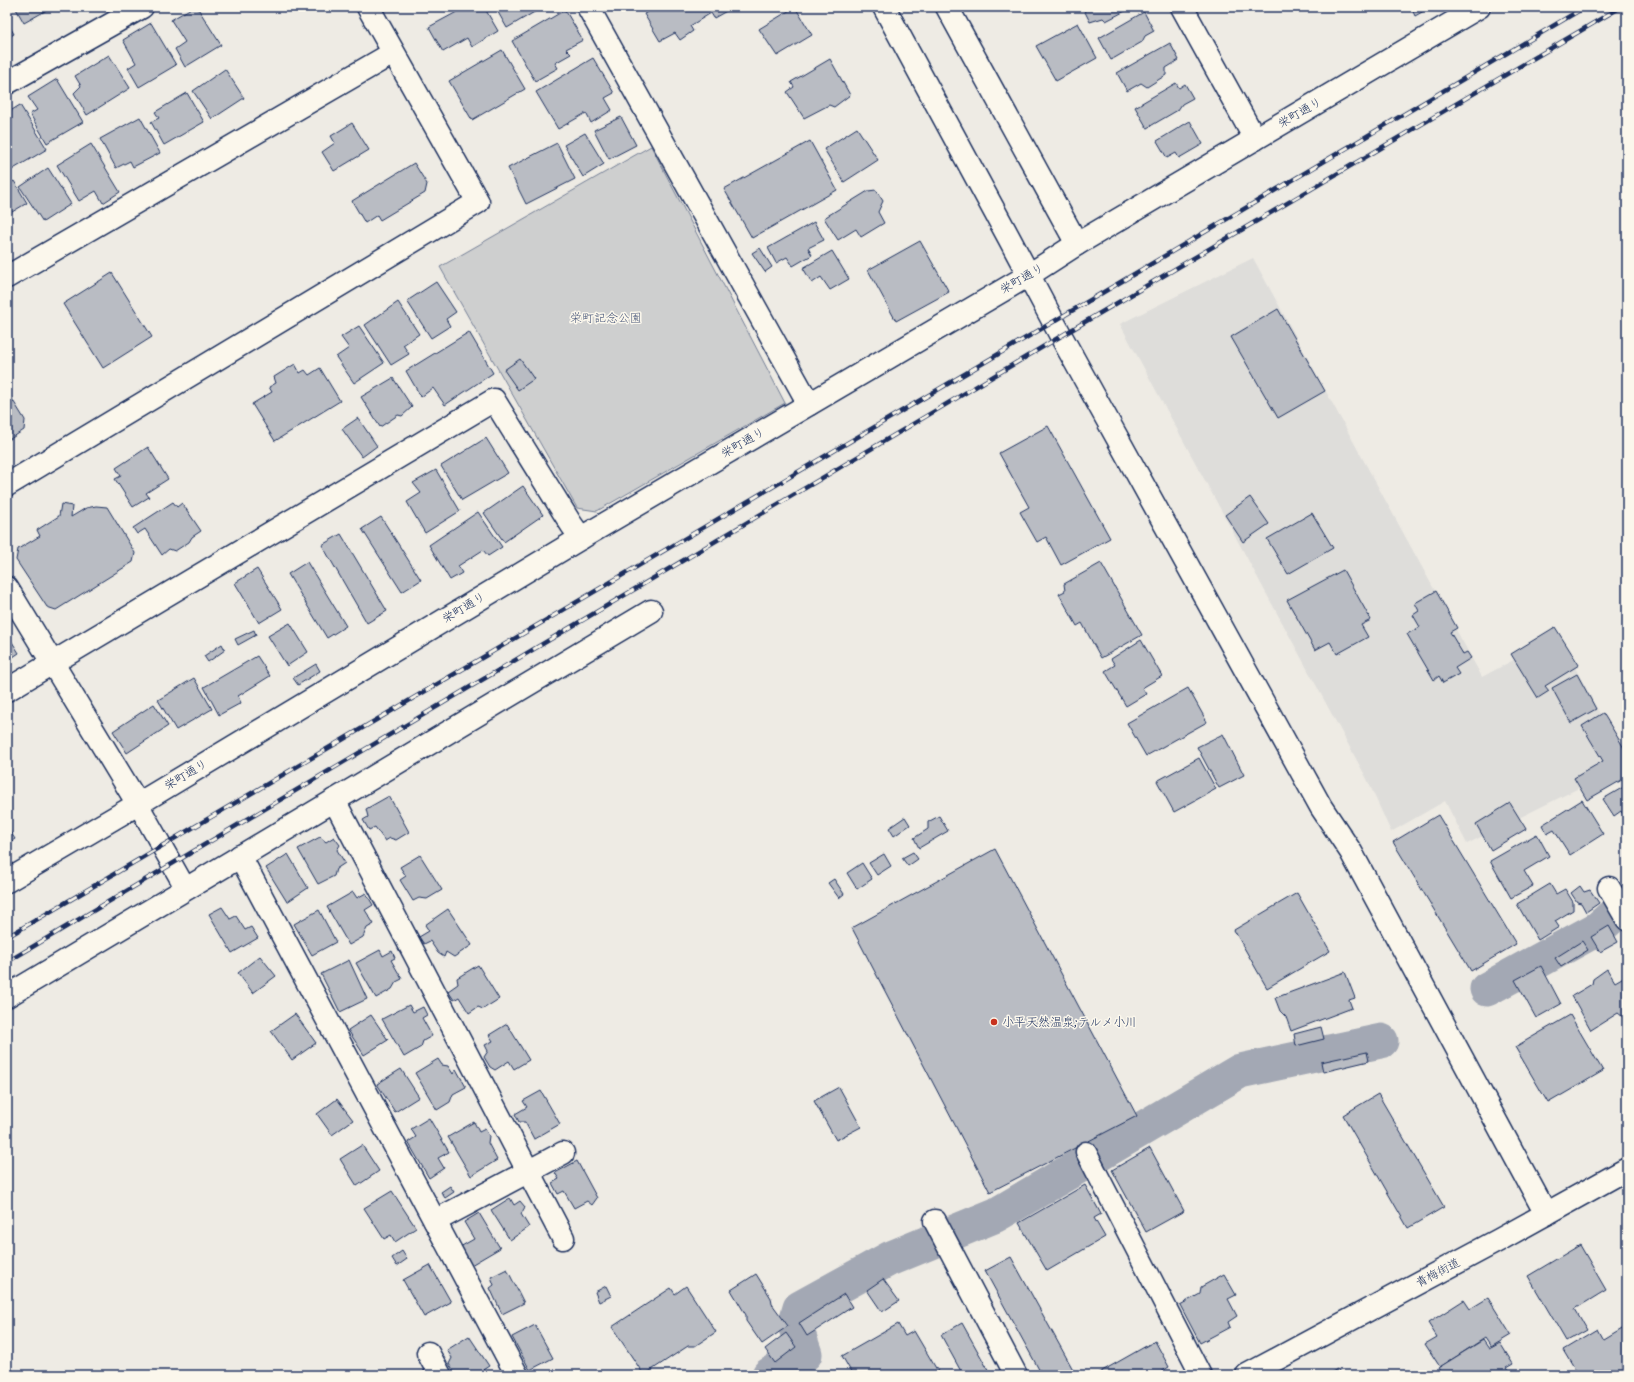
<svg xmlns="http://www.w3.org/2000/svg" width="1634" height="1382" font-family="Kalam,'Klee One',sans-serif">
<rect width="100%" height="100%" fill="#eeebe4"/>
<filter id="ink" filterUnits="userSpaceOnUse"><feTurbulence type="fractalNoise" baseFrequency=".025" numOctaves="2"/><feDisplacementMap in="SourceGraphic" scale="8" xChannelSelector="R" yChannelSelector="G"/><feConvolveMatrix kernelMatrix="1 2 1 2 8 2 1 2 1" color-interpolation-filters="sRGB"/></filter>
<g filter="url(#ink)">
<path fill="#deddda" d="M1253,258L1482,677L1558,636L1627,764L1467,844L1445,801L1391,832L1367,779L1120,324Z"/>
<path fill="#cecfcf" stroke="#747f96" d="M651,146L785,403L597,511L577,508L440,267Z"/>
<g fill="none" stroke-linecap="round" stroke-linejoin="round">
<g stroke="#a3a8b4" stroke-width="35">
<path d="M1487,989L1599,928L1627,903"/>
<path d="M769,1375L805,1354L795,1325L800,1308L889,1259L996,1215L1240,1071L1381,1041"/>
</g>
</g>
<g fill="#b9bcc3" stroke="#1b2f5e">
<path d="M15,7H45L47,10L24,23Z"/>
<path d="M193,7H197L221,45L185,67L175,49L185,42L171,20Z"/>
<path d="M466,7H484L498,31L472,47L467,38L443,52L429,27Z"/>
<path d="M495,7H543L507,28Z"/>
<path d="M656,7H728L730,9L714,18L711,13L690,26L693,31L680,40L675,33L660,41L644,14Z"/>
<path d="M795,7L812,35L777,56L759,29Z"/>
<path d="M1086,7H1128L1129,9L1106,21L1103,18L1090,22L1083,8Z"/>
<path d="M1411,7H1431L1415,16Z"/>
<path d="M565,10L583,40L566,49L571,54L555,63L558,68L535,81L512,41Z"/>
<path d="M1144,12L1154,31L1145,36L1142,42L1111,60L1099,38Z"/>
<path d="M7,22L14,34L7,38Z"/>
<path d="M151,23L176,65L139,87L128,68L136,63L123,40Z"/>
<path d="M1078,23L1097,58L1056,81L1036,46Z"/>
<path d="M1170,43L1179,60L1166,68V75L1147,87L1141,83L1127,91L1117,73Z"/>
<path d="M502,50L525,89L472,120L449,81Z"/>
<path d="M109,55L130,88L87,115L74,93L81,86L75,76Z"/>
<path d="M593,58L614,93L605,98L612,110L591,123L586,113L558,129L536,92Z"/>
<path d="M830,59L850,95L834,107L829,105L804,118L787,92L794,87L791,82Z"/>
<path d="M225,69L244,98L212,119L193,91Z"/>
<path d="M57,79L83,122L47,143L30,114L37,110L28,97Z"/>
<path d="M1176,83L1179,88L1185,84L1193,98L1182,104L1178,110L1147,128L1135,107Z"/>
<path d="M187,93L204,122L164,145L151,122L159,118L155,112Z"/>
<path d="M20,105L47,149L10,171L7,167V113Z"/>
<path d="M140,117L160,153L133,167L130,161L116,168L100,139Z"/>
<path d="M621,117L636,145L609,159L594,130Z"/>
<path d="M1190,121L1203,144L1179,158L1176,153L1167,158L1157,141Z"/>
<path d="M352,123L369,150L334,171L322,152L335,143L331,136Z"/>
<path d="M857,128L878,160L844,182L824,149Z"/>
<path d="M585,133L604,164L583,177L564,145Z"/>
<path d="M810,141L837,190L752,238L724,189Z"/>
<path d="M557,143L575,179L526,204L508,168Z"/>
<path d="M91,144L120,192L103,203L96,191L79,201L57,165Z"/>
<path d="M414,163L427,184L425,193L380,220L377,215L365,223L352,201Z"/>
<path d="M48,168L71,204L43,222L20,187Z"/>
<path d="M14,181L27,203L7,215V185Z"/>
<path d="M876,190L883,201L878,212L884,223L861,237L856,229L838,240L824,218L868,191Z"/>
<path d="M814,222L824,240L808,248L812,255L793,266L787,257L776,263L768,248Z"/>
<path d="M920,241L949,292L896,321L868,270Z"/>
<path d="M760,248L772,267L765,272L752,253Z"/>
<path d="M832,251L849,279L830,290L821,277L812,283L803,268Z"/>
<path d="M112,273L152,337L103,368L63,304Z"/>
<path d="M436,282L456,312L446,319L450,326L431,338L407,301Z"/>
<path d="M398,302L419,334L403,345L409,354L391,365L365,325Z"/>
<path d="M1278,309L1325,391L1278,418L1231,337Z"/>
<path d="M359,326L384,363L354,383L336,357L349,348L341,337Z"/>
<path d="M469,332L493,373L445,405L433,388L421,397L406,371Z"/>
<path d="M520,359L534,379L518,390L504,370Z"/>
<path d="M295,364L300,373L305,370L309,375L320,368L340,401L275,441L252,404L272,392L269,387L276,383L274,377Z"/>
<path d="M393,378L412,407L402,416L398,415L380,427L361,397Z"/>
<path d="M7,391L25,420L24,430L7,441Z"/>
<path d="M358,418L377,446L362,457L342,429Z"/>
<path d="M1048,426L1110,538L1061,565L1046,537L1037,542L1020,512L1029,507L999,453Z"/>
<path d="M486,438L508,473L462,500L441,466Z"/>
<path d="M148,447L168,479L146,493L149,497L133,507L115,479L121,476L116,468Z"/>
<path d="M436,470L460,511L425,533L407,502L421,493L413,483Z"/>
<path d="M523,486L543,515L504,542L484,513Z"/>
<path d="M1250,497L1269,524L1243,542L1225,515Z"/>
<path d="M173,502L177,507L182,503L201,531L192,537L189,542L175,551L169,549L162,555L145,529L137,534L133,528Z"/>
<path d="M61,504L72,506L71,517L86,508L96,506L107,507L135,553L133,562L56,610L47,607L16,560L18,549L40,536L37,530L59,516Z"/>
<path d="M478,512L502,547L488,556L483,550L458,566L462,573L450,580L429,545Z"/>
<path d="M1312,513L1333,548L1288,574L1267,539Z"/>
<path d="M381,517L421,580L402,592L362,529Z"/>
<path d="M341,534L387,611L367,623L322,545Z"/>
<path d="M307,562L346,626L327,638L288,574Z"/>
<path d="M1101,563L1142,635L1101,658L1082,623L1077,626L1059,594L1065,591L1064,584Z"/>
<path d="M257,569L282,609L259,623L235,583Z"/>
<path d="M1343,570L1371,620L1361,625L1368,637L1337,654L1330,642L1315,650L1287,600Z"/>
<path d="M1436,591L1457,628L1450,632L1463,654L1467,652L1471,658L1455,668L1459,674L1443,683L1439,676L1434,680L1407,634L1420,627L1413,615L1419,611L1415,603Z"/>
<path d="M290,623L308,652L287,666L268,636Z"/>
<path d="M1555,627L1579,665L1545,686L1549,691L1538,698L1511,654Z"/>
<path d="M254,630L256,635L238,645L235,639Z"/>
<path d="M7,634L19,653L7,661Z"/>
<path d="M1141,640L1162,676L1142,688L1146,694L1126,706L1105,671L1115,665L1111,659Z"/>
<path d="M222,644L225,650L208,662L204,656Z"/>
<path d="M257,656L270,676L238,696L241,703L219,715L204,687Z"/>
<path d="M316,664L320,671L298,685L293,678Z"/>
<path d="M1577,674L1596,709L1571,723L1552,688Z"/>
<path d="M194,678L212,709L176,730L158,700Z"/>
<path d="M1188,688L1207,722L1146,756L1127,723Z"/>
<path d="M154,704L168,726L127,753L113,731Z"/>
<path d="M1603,713L1627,753V777L1587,800L1574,778L1603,761L1582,726Z"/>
<path d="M1223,734L1244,775L1219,788L1197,747Z"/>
<path d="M1199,758L1216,789L1174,812L1157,781Z"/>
<path d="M1627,785V822L1621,811L1614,816L1603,799Z"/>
<path d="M389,796L409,832L396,840L390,838L385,841L375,827L369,830L363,820L368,817L366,809Z"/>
<path d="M1582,800L1603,834L1570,855L1554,830L1547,834L1542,825Z"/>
<path d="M1510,803L1526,829L1491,850L1476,824Z"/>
<path d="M1438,815L1516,944L1471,971L1393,842Z"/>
<path d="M939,816L948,831L919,848L914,838L928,829V822Z"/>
<path d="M905,817L910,825L894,836L889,828Z"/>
<path d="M7,827L15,839L7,844Z"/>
<path d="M1537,834L1549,856L1524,871L1533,886L1511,898L1490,861Z"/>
<path d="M320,837L326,842L334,837L340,845L337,850L345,863L336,869L334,876L318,884L298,849Z"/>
<path d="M995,849L1137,1116L990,1192L852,928Z"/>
<path d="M913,852L918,859L908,866L902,858Z"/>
<path d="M288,854L308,888L287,902L266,868Z"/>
<path d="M884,854L891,866L877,875L869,863Z"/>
<path d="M420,855L442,890L427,899L419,898L413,901L400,880L406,876L400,867Z"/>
<path d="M862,863L872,879L857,889L847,873Z"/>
<path d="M834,879L844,894L839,898L828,883Z"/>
<path d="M1550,884L1556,894L1565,889L1573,902V910L1555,921L1559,927L1538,940L1517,904Z"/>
<path d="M1580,886L1584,892L1590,890L1599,903L1586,912L1581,903L1577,902L1571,893Z"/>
<path d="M353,892L357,898L366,893L373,905L365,910L374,924L367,928L363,937L349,945L327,907Z"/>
<path d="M1297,893L1330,951L1267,988L1234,930Z"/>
<path d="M222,907L230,919L236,916L245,930L251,927L258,938L232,953L209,914Z"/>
<path d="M448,909L472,945L454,957L446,952L444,957L438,953L430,941L424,944L419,937L429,931L425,925Z"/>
<path d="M319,910L336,942L312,955L294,924Z"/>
<path d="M1609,926L1618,942L1600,952L1591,937Z"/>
<path d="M1582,941L1588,950L1561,967L1555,958Z"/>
<path d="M380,950L383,956L392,951L395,958L391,960L402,979L396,982L392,989L376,998L356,963Z"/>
<path d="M260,956L276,976L253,993L238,973Z"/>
<path d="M349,960L367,999L340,1012L321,974Z"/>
<path d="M478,965L499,999L483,1009L478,1007L469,1013L459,997L454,1000L448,991L458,984L457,978Z"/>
<path d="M1541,966L1561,1004L1536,1018L1515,980Z"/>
<path d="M1607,969L1615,982L1627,975V1015L1623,1017L1618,1013L1591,1030L1572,996L1592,984L1593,979Z"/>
<path d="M1345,972L1355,998L1349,1000L1352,1008L1291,1031L1286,1017L1280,1011L1275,998Z"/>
<path d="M409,1005L413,1012L423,1007L427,1015L422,1018L432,1036L423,1041L421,1047L404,1057L382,1019Z"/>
<path d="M295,1014L316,1043L292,1060L271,1031Z"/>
<path d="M371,1015L388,1040L364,1055L348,1030Z"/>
<path d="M1570,1015L1603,1071L1548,1103L1515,1047Z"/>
<path d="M507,1024L529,1060L514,1069L509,1061L495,1070L490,1067L484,1057L488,1051L485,1045L493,1041L489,1035Z"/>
<path d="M1321,1027L1324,1039L1296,1046L1294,1034Z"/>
<path d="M1367,1052L1369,1061L1323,1072L1321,1062Z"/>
<path d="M438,1059L442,1065L448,1066L453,1074L456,1069L466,1087L453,1094L450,1102L437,1110L415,1073Z"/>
<path d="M401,1069L419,1097L395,1112L377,1084Z"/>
<path d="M839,1087L861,1127L836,1140L814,1101Z"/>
<path d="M541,1091L560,1124L534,1139L525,1122H519L515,1114L527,1107L523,1101Z"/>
<path d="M1378,1094L1444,1207L1408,1228L1343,1115Z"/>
<path d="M337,1099L353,1120L332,1135L317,1114Z"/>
<path d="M429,1118L449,1152L438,1158L444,1168L429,1178L408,1142L416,1137L411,1129Z"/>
<path d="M474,1122L479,1132L485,1129L489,1136L488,1143L497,1160L471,1176L448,1137Z"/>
<path d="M362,1145L379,1171L357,1186L340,1159Z"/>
<path d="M1150,1148L1184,1211L1146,1232L1112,1170Z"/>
<path d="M577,1161L597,1198L592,1205L587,1201L574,1208L564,1191L558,1194L552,1183L559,1179L555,1173Z"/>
<path d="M1085,1185L1101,1214L1094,1218L1105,1237L1047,1271L1019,1223Z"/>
<path d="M450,1186L454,1192L445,1198L441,1192Z"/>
<path d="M392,1191L416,1228L395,1242L391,1235L384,1239L364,1208Z"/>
<path d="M510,1198L514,1205L520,1201L525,1207L521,1214L529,1227L510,1240L491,1210Z"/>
<path d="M479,1213L500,1248L471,1265L460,1247L474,1239L464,1222Z"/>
<path d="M1580,1245L1606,1290L1575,1309L1587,1329L1566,1341L1528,1276Z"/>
<path d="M402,1251L407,1259L397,1266L392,1258Z"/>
<path d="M1011,1257L1076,1375H1042L985,1271Z"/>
<path d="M430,1265L451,1302L424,1317L403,1280Z"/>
<path d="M507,1269L524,1303L502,1314L490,1288L494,1285L491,1277Z"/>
<path d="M756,1274L771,1298L772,1304L788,1326L762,1344L746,1321V1315L731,1290Z"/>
<path d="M1224,1274L1236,1295L1228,1299L1237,1316L1228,1322L1230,1327L1200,1343L1180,1305L1200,1294L1201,1287Z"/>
<path d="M883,1279L899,1301L882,1312L867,1290Z"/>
<path d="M606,1286L611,1296L599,1302L595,1292Z"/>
<path d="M686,1286L716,1332L695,1346H688L644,1375L612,1327L671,1288L675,1294Z"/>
<path d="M844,1294L852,1307L807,1336L799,1323Z"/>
<path d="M1488,1298L1511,1335L1491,1347L1485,1338L1440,1367L1425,1344L1437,1337L1428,1323L1464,1300L1470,1309Z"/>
<path d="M962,1323L991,1375H963L941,1335Z"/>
<path d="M898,1324L905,1336L914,1331L940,1375H853L842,1356Z"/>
<path d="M535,1325L553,1358L530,1370L512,1337Z"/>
<path d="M1627,1326V1375H1578L1563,1350L1598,1329L1604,1340Z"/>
<path d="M786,1333L796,1347L775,1363L765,1349Z"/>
<path d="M469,1336L489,1366L475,1375H456L449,1364L452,1358L447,1350Z"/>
<path d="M1483,1340L1489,1349L1500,1343L1513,1364L1506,1368L1511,1375H1443L1438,1368Z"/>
<path d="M1155,1341L1169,1367L1161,1372L1163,1375H1095Z"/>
<path d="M1337,1369L1341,1375H1327Z"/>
</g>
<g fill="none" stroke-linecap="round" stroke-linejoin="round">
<defs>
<g id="lane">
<path d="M138,804L186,889"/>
<path d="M1086,1152L1201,1375"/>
</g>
<g id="street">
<path d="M588,7L809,404"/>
<path d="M947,7L1077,244"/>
<path d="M1182,7L1255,139"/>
<path d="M7,83L142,7"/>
<path d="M7,277L393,53"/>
<path d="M7,588L138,804"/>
<path d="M7,690L494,400L571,524L581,538"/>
<path d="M334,800L563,1238"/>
<path d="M240,856L517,1375"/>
<path d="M7,881L138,804L581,538L1029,275L1077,244L1479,7"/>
<path d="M1609,888L1627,919"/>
<path d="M7,996L651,611"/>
<path d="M435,1221L563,1153"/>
<path d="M935,1221L1016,1375"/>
<path d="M428,1353L440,1375"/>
</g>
<g id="secondary">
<path d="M884,7L1009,238L1061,336L1321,807L1351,852L1546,1214"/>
<path d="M7,485L478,202L368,7"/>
</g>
<path id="primary" d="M1247,1375L1499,1240L1627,1169"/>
</defs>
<use href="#lane" stroke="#1b2f5e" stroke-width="23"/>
<use href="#street" stroke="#1b2f5e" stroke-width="25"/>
<use href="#secondary" stroke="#1b2f5e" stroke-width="25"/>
<use href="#primary" stroke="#1b2f5e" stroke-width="25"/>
<use href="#lane" stroke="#fbf7ec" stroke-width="20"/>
<use href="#street" stroke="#fbf7ec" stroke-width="22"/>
<use href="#secondary" stroke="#fbf7ec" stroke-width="22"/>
<use href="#primary" stroke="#fbf7ec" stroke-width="22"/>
<defs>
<g id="rail">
<path d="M7,937L1053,322L1585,7"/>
<path d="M7,962L1083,323L1621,7"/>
</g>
</defs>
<use href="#rail" stroke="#1b2f5e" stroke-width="4.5"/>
<use href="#rail" stroke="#fbf7ec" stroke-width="3" stroke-dasharray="9" stroke-linecap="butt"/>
</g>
</g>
<circle fill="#c8321e" stroke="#fbf7ec" stroke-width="1.5" cx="994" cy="1022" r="4"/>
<g text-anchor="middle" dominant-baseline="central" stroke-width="3" stroke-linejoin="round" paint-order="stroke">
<g font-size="12" fill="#1b2f5e" stroke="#fbf7ec">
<text transform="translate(1300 113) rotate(-30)">栄町通り</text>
<text transform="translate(1022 279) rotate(-30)">栄町通り</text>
<text transform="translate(743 443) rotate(-30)">栄町通り</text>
<text transform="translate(464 608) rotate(-31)">栄町通り</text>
<text transform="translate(186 775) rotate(-31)">栄町通り</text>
<text transform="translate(1438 1273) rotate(-28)">青梅街道</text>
</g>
<g font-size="12" fill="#48577a" stroke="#fbf7ec">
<text x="606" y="318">栄町記念公園</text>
</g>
<g font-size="12" fill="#1b2f5e" stroke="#fbf7ec" text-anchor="start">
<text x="1002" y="1022">小平天然温泉;テルメ小川</text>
</g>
</g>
<rect width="1634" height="1382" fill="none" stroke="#fbf7ec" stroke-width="24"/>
<rect x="12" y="12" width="1610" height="1358" fill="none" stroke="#1b2f5e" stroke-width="1.5" filter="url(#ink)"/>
</svg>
